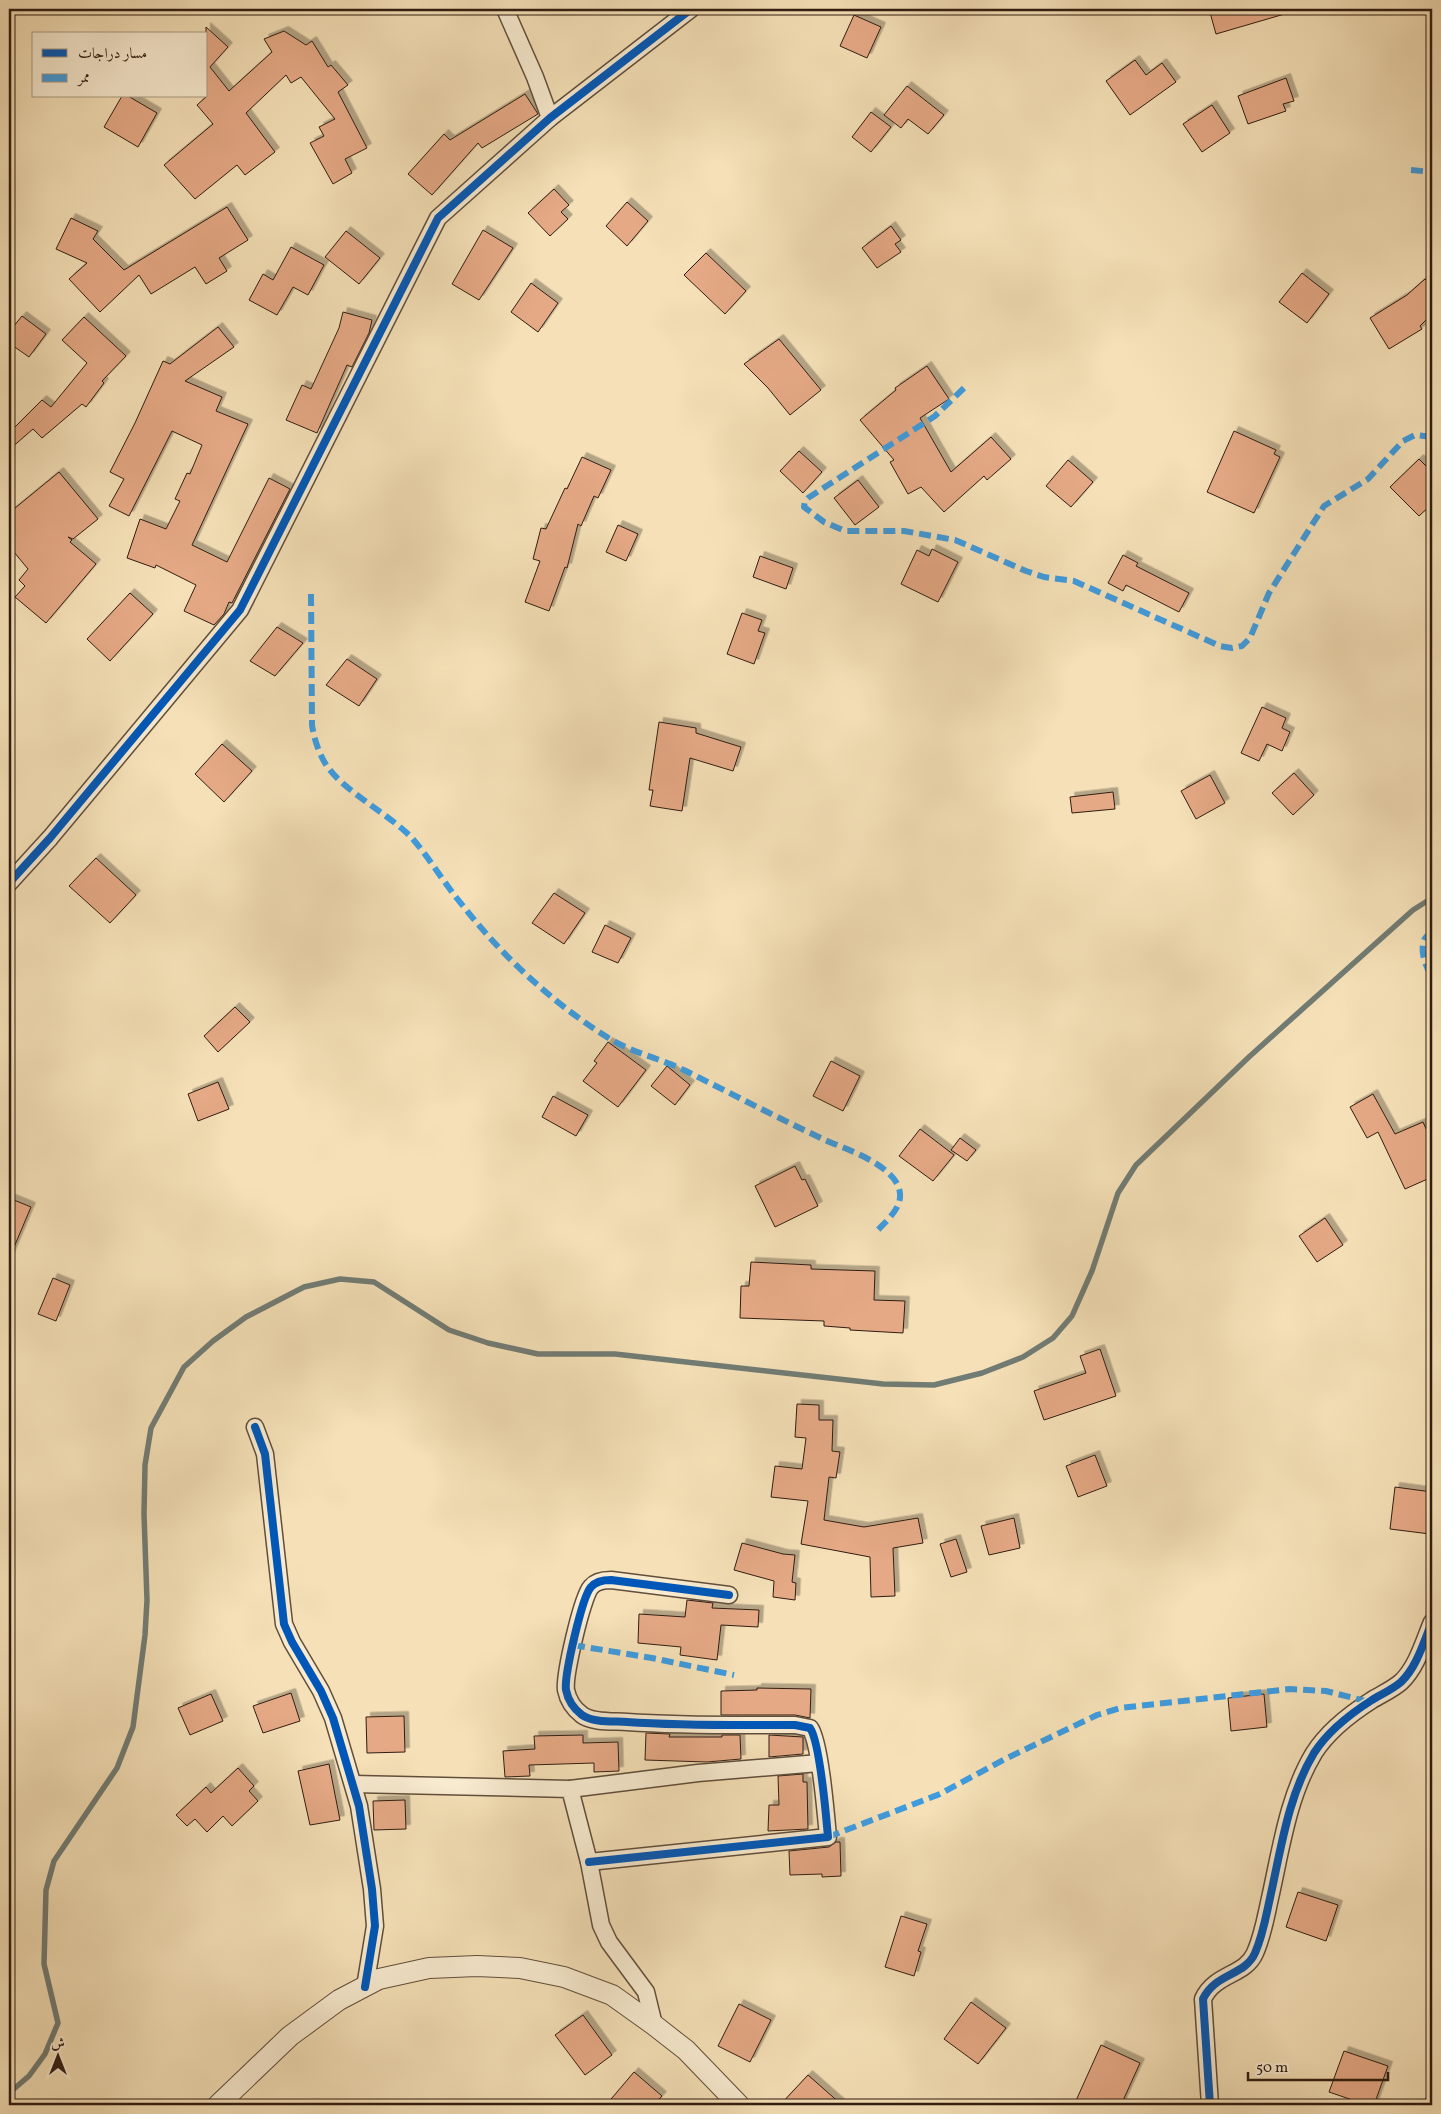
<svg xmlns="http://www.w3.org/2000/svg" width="1441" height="2114" font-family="Vollkorn,Amiri,serif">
<defs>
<filter id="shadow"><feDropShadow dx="4.5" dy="-4.5" stdDeviation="0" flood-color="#0004"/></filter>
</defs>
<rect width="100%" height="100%" fill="#f5e0b7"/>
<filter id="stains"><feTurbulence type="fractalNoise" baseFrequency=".004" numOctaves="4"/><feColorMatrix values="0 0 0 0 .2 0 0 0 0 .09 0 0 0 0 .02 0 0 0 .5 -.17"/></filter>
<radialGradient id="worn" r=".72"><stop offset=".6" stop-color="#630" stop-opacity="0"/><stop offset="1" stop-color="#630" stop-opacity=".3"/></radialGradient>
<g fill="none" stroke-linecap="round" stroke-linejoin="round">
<g stroke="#717c74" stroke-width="5.5">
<path d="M9,2093L29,2076L45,2054L58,2023L44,1964L46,1890L54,1861L117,1768L133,1727L145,1635L147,1600L144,1514L145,1465L151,1428L184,1367L213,1341L246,1317L304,1287L340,1279L374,1282L449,1330L488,1343L538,1354H615L883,1384L934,1385L982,1373L1023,1357L1053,1338L1072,1316L1092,1271L1118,1193L1136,1165L1250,1056L1413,910L1432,898"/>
<path d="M1425,2105L1432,2091"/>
</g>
</g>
<g fill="#e5a985" stroke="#301d12" filter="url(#shadow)">
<path d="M1209,9H1287L1288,13L1216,34Z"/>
<path d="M854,15L881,27L867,58L840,46Z"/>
<path d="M206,27L228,47L210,67L229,91L272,52L264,39L284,31L306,45L312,41L328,67L331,65L348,85L338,92L367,148L345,159L352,173L333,184L310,143L324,136L319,127L335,119L301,77L291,83L286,75L246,113L275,152L245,175L237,165L195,199L164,165L213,124L197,105L206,97Z"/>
<path d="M1135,60L1146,75L1162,63L1176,82L1130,115L1106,81Z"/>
<path d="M1286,78L1294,101L1283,104L1286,111L1248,124L1238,96Z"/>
<path d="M907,86L944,115L928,134L908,119L901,128L884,115Z"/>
<path d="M525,94L538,114L482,148L478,143L432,195L408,174L444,134L450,140Z"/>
<path d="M122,96H128L157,113L138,147L104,127Z"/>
<path d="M1212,105L1230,133L1202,152L1183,124Z"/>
<path d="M871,112L891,127L871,152L852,137Z"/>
<path d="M554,189L569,205L561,212L568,219L550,236L528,213Z"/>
<path d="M627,202L648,221L627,246L606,226Z"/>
<path d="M227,207L248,240L219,258L227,271L206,284L195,267L151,294L139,275L100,312L69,279L87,263L56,249L71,218L98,231L93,239L124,270Z"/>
<path d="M891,226L901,240L895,244L901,252L877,268L862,248Z"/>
<path d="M483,230L513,248L479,300L452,284Z"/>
<path d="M346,231L380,258L359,284L325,257Z"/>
<path d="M291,247L324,265L308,295L293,287L277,315L249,300L263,274L273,280Z"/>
<path d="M706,253L746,291L725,314L684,275Z"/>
<path d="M1302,273L1329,294L1307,323L1279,302Z"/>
<path d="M1425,279L1432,287V314L1420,326L1422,329L1389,349L1370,318L1407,295Z"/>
<path d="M531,283L558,303L538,332L511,312Z"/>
<path d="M343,312L372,320L369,333L352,367L347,365L317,433L286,420L302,385L311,389L339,328Z"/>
<path d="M22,316L46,334L29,357L9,343V332Z"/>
<path d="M84,317L126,356L102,381L104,383L86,407L82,404L42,438L33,429L10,449L9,433L42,400L51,407L87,363L62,340Z"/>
<path d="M218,327L234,347L185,381L222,397L216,411L248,424L192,545L227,562L269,478L290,489L232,603L229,602L224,614L214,625L184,611L196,585L156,565L155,568L127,558L140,519L166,529L180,501L175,499L187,473L190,474L202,445L172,431L129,516L109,506L124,479L110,472L135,423L163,361L170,364Z"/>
<path d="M779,339L821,390L790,415L768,388L744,364Z"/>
<path d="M927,366L949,399L920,418L951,472L991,437L1011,459L987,480L984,476L944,512L921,487L908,494L890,462L894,460L860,420L896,390L895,388Z"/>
<path d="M1234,431L1276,450L1274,454L1280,457L1254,513L1207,492Z"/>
<path d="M799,451L822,472L803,493L780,471Z"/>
<path d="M582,457L611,470L598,498L594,496L581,526L578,524L567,568L565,567L549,611L525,602L540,561L533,559L541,528L546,529L565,488L567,489Z"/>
<path d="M1419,459L1432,472V504L1419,516L1390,487Z"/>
<path d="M1068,460L1093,482L1071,507L1046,486Z"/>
<path d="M59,472L98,519L73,539L68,537L72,540L70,542L96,564L46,623L15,597L25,586L19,580L28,569L9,546V513Z"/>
<path d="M858,480L879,507L855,525L834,498Z"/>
<path d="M618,525L638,534L626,561L606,552Z"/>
<path d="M932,549L958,562L938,602L901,584L917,550L929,556Z"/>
<path d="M1123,555L1138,563L1136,566L1189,593L1179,612L1126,585L1123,591L1108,583Z"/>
<path d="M760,556L793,568L786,589L753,577Z"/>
<path d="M130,593L153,614L110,661L87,639Z"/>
<path d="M742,613L762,620L758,631L765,633L754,664L727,654Z"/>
<path d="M277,627L303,643L275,676L250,661Z"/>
<path d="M347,659L377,679L359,706L326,685Z"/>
<path d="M1262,707L1286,718L1282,728L1290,732L1282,751L1267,744L1259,761L1241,753Z"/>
<path d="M659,722L696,728V733L741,747L733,771L690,758L682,811L650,806L653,790H649Z"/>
<path d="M222,744L252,771L224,802L195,774Z"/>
<path d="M1294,773L1314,795L1293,815L1272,793Z"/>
<path d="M1210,775L1225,803L1196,819L1181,791Z"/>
<path d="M1113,792L1115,809L1072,813L1070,797Z"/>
<path d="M96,858L136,895L110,923L69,886Z"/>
<path d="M554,893L585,913L564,944L532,923Z"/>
<path d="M605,925L631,938L618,963L592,952Z"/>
<path d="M235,1007L250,1022L218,1052L204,1036Z"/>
<path d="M608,1042L646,1070L618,1107L583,1081L597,1063L594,1061Z"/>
<path d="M831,1061L860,1076L843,1111L813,1096Z"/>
<path d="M667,1066L690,1085L675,1105L651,1086Z"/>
<path d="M218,1082L229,1109L198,1121L188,1094Z"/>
<path d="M1373,1094L1395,1134L1423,1122L1432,1142V1177L1405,1189L1378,1132L1367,1138L1350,1107Z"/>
<path d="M553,1096L588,1115L576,1136L542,1117Z"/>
<path d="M920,1129L954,1155L933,1181L899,1156Z"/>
<path d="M960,1138L976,1150L967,1161L951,1150Z"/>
<path d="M795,1166L802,1180L805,1179L818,1206L775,1227L755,1186Z"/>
<path d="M9,1198L31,1207L9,1259Z"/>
<path d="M1325,1218L1343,1245L1317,1262L1299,1236Z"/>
<path d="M751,1262L811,1265V1269L875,1271L874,1300L905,1301L903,1333L850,1330V1328L824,1326V1321L740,1318L741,1286H749Z"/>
<path d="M53,1278L70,1285L56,1321L38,1314Z"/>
<path d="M1100,1349L1116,1396L1044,1420L1034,1391L1086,1373L1080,1356Z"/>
<path d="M797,1404L819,1405V1420H833L832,1451L840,1452L836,1478L829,1477L824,1520L864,1527L918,1518L923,1543L893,1548L895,1596L871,1597L870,1557L801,1544L808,1501L771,1497L775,1466L802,1469L806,1438L795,1437Z"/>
<path d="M1095,1455L1107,1486L1078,1497L1066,1466Z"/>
<path d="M1395,1487L1432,1492L1430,1534L1390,1529Z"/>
<path d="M1014,1518L1020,1548L989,1555L981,1526Z"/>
<path d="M956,1539L967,1572L951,1577L940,1544Z"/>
<path d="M742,1543L783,1554L795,1555L792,1582L796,1583L795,1600L773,1597L774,1581L734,1570Z"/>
<path d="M687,1600L713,1603L712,1608L759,1610L758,1627L721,1625L717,1660L680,1655L681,1647L638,1643L639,1614L685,1617Z"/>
<path d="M757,1688L811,1689L810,1718L795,1715H721V1691L757,1690Z"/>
<path d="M291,1693L300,1721L263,1733L253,1706Z"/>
<path d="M211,1694L223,1721L190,1735L178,1708Z"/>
<path d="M1264,1694L1267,1727L1231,1731L1228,1698Z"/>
<path d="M404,1716L405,1752L367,1753L366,1717Z"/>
<path d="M646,1733L670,1734L669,1737H722V1735H740L741,1759L707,1762L645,1760Z"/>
<path d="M583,1735V1743L618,1742L619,1771L594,1772V1763L529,1765L530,1776L505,1777L503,1751L535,1749L534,1736Z"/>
<path d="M769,1735L803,1737V1754L769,1757Z"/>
<path d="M329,1764L340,1820L310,1825L298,1771Z"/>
<path d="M238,1768L254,1786L249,1791L258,1801L232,1826L223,1816L207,1832L195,1819L187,1826L176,1815L206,1787L211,1793Z"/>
<path d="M803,1774V1782H807L808,1829L768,1831L769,1805H779L778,1776Z"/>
<path d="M405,1800L406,1829L374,1830L373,1801Z"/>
<path d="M836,1842H840L841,1876L822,1877V1874L790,1875L789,1851L829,1847Z"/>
<path d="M1298,1892L1338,1905L1326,1941L1286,1927Z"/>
<path d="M901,1916L927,1924L918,1951L921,1952L914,1976L885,1967Z"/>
<path d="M971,2002L1006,2028L978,2064L944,2039Z"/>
<path d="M739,2004L771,2020L750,2062L718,2046Z"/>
<path d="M583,2015L612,2055L585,2075L555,2035Z"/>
<path d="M1101,2045L1140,2063L1121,2105H1074Z"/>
<path d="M1344,2051L1388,2066L1374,2105H1367L1329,2092Z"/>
<path d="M634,2072L662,2096L654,2105H606Z"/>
<path d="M808,2075L842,2105H780Z"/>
</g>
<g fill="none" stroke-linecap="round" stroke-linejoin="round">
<defs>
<g id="minor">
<path d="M505,9L535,77L550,118"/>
<path d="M9,883L50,838L240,610L438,218L550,118L691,9"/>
<path d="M255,1427L265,1454L284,1624L292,1642L321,1691L333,1718L359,1806L372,1889L375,1926L365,1987"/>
<path d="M353,1784L570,1789L589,1862L601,1925L609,1942L646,1992L654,2025"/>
<path d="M570,1789L698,1773L819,1763"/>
<path d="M589,1862L828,1837C826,1815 820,1742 810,1728L795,1725C738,1725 684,1726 627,1722C614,1721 593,1723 582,1715C574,1709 568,1700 566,1690C564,1676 582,1597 591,1587C596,1581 604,1580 611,1580L729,1595"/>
<path d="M1210,2105L1203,1999C1215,1973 1245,1976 1255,1953C1263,1935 1266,1916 1270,1898C1281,1849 1288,1796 1314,1753C1328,1731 1350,1714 1372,1700C1382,1694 1393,1689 1401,1682C1417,1667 1424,1641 1432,1622"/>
</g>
<path id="tertiary" d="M218,2105L290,2036L339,2000L379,1979L429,1968L477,1966L520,1968L564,1977L612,1995L654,2025L686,2050L739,2105"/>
</defs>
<use href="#minor" stroke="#614e3b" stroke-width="19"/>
<use href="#tertiary" stroke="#614e3b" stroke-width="22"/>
<use href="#minor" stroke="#f8ebd0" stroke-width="16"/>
<use href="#tertiary" stroke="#f8ebd0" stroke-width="20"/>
<g stroke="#3e9bde" stroke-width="6" stroke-dasharray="12 6" stroke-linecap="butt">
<path d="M1411,170L1432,172"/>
<path d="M964,388L935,416L808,498L805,501L804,507L824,522L845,531H904L955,540L1026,571L1044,577L1074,581L1220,646L1232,648L1242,646L1250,638L1269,593L1324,506L1368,479L1403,441L1415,435L1432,437"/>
<path d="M311,594L312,725C314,738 318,751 325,763C341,790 388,813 412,838C431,860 445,885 464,907C504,958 555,1005 610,1039C633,1053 662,1059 686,1071C732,1094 776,1117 823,1139C845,1149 878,1159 894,1179C910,1201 891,1216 877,1231"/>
<path d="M1432,931C1430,934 1425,937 1424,940C1420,950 1425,968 1432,975"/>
<path d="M573,1645L652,1658L734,1675"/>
<path d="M828,1837L940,1794L1005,1759L1097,1715L1120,1708L1290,1689L1326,1691L1369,1702"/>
</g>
<defs>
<g id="cycleway">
<path d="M9,883L50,838L240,610L438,218L550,118L691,9"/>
<path d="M255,1427L265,1454L284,1624L292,1642L321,1691L333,1718L359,1806L372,1889L375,1926L365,1987"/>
<path d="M589,1862L828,1837C826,1815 820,1742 810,1728L795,1725C738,1725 684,1726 627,1722C614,1721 593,1723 582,1715C574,1709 568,1700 566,1690C564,1676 582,1597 591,1587C596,1581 604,1580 611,1580L729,1595"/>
<path d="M1210,2105L1203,1999C1215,1973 1245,1976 1255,1953C1263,1935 1266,1916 1270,1898C1281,1849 1288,1796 1314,1753C1328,1731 1350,1714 1372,1700C1382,1694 1393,1689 1401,1682C1417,1667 1424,1641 1432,1622"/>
</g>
</defs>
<use href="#cycleway" stroke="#f8ebd0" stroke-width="11"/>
<use href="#cycleway" stroke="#0057b8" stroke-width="8"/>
</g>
<rect width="1441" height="2114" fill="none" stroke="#f5e0b7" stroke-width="30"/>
<rect x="10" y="10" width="1421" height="2094" fill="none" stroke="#301d12" stroke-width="2.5"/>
<rect x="15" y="15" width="1411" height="2084" fill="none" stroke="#301d12"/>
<rect x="32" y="32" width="175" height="65" fill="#f8ebd0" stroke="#a89984"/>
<rect x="42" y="49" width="25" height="8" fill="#0057b8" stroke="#a89984"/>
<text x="78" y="58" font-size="15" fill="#301d12">مسار دراجات</text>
<rect x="42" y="74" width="25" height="8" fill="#3e9bde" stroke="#a89984"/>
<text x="78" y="82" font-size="15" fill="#301d12">ممر</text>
<g transform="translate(58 2056)" stroke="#f8ebd0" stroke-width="4" paint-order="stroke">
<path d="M0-4L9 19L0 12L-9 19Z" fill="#301d12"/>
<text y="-8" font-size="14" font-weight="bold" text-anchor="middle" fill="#301d12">ش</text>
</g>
<path d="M1248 2072v8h140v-8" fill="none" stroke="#301d12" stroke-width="2.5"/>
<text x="1256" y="2072" font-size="15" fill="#301d12" stroke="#f8ebd0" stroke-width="4" paint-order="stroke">50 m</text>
<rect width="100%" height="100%" filter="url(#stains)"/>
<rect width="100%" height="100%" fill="url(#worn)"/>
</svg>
